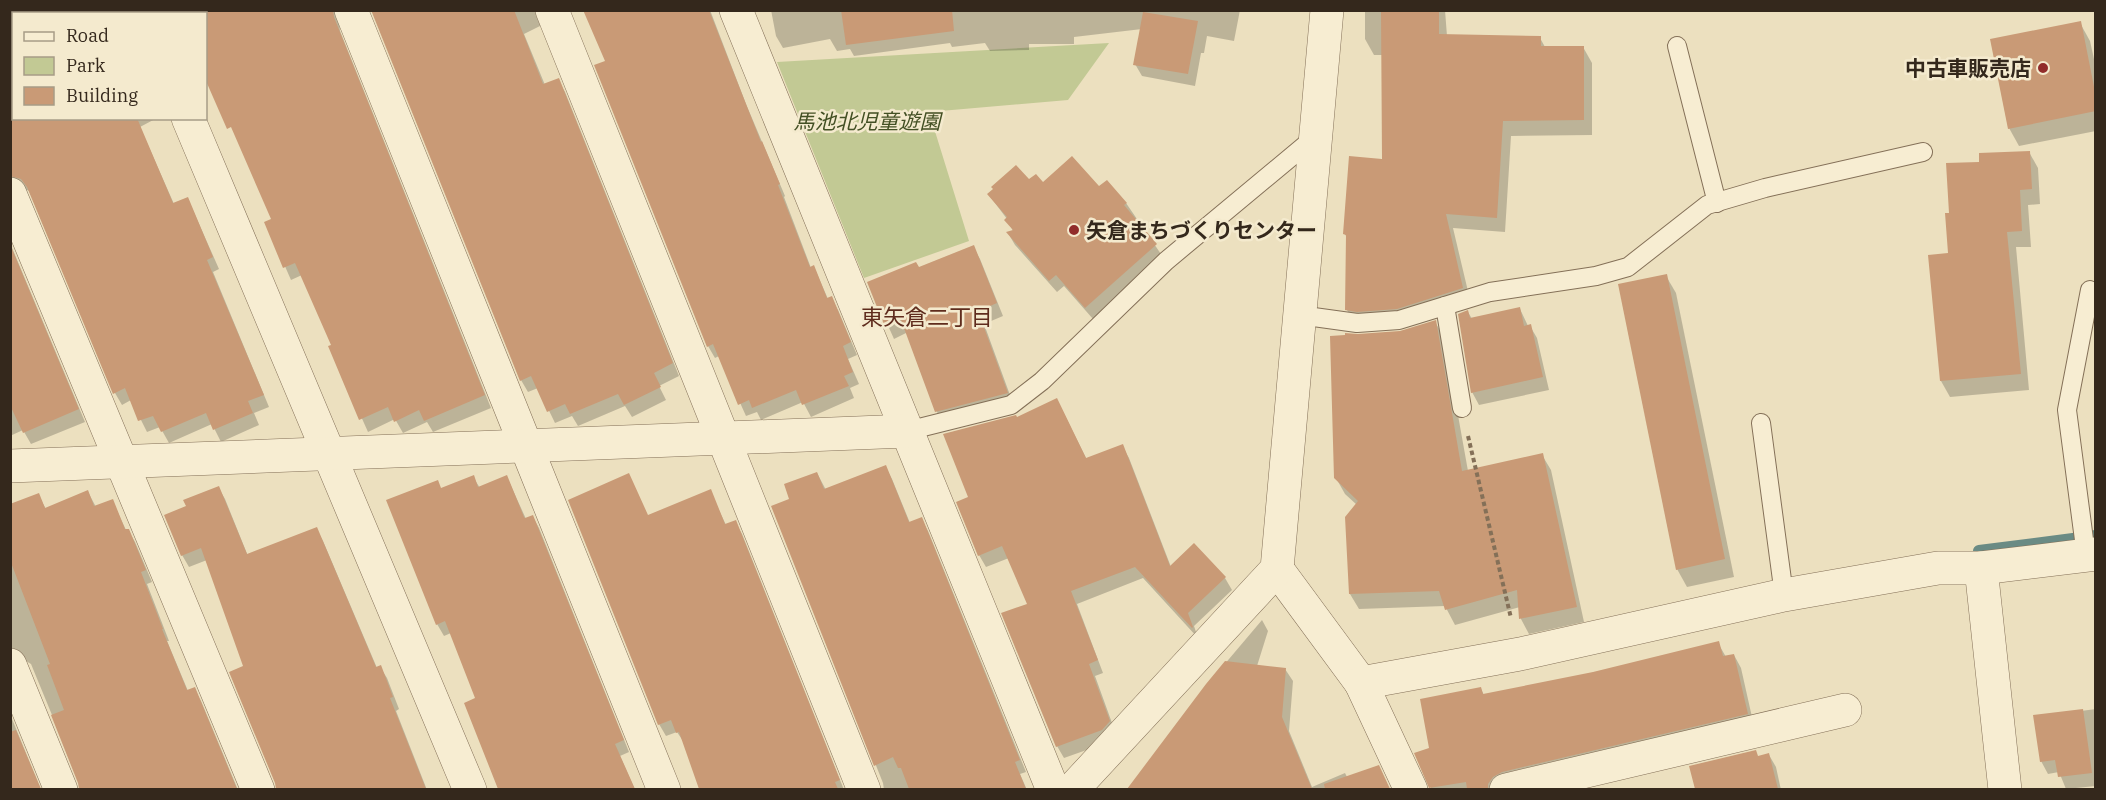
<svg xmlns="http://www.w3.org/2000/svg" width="2106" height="800" font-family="'IBM Plex Serif','Noto Sans JP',serif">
<rect width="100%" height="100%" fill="#ece0bf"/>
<path fill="#c2c994" d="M1109,43L1068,100L929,112L969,241L864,278L777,62Z"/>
<g fill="#0003">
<path d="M10,10H108L109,14H14V118H157L140,127L174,204L188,199L219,269L213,272L269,407L254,413L259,425L221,442L212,424L169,443L160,427L147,432L131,400L122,405L115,393L29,191L21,187L10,188Z"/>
<path d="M181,10H343L339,20L340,31L491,408L433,432L427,422L403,433L395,419L368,432L330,347L333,346L302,275L291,280L266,223L273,220L206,63V14H183Z"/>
<path d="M373,10H544L540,20V26L524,34L545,85L558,80L565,92L679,376L659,386L666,400L632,417L625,406L578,426L572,416L555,423L538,388L528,392L521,380Z"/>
<path d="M585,10H710L746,104L785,196L784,197L811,268L814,267L828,299L831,298L838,310L857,355L848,359L859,384L850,388L854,398L811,417L803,402L761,420L757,412L746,416L719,356L715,358L708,346L607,62Z"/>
<path d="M771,10H1240L1234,41L1207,36L1204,53H1201L1195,86L1142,76L1135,64L1142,29L1074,37V44H1029V50L990,51L985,43L952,47L950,43L854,56L850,49L837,51L830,39L783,48L776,36Z"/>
<path d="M1365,10H1445L1447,36L1540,38L1545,47H1583L1592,63V135L1511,136L1505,232L1453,228L1471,304L1355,325L1347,310V238L1345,234L1384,160L1383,55H1374L1365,39Z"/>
<path d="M2080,23L2090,41L2096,68V131L2019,146L2009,128Z"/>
<path d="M2029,152L2038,168L2040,204L2028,205L2031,247H2016L2029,390L1950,397L1941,381L1930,257L1950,255V214L1981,163Z"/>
<path d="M1029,181L1099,188L1126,203L1163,257L1093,319L1064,286L1057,292L1015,245L1008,233L1013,231L1007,219L989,195Z"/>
<path d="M10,243L85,422L31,444L23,430L10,436Z"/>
<path d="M973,247L980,259L1003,316L984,324L1014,406L944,424L937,412L908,332L894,339L869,283L919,269Z"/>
<path d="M1666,276L1676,293L1734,577L1687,587L1677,569Z"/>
<path d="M1520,309L1528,326H1530L1537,338L1549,390L1479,405L1472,392L1468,312L1472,319Z"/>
<path d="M1435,322L1444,337L1468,471L1542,455L1551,470L1584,622L1529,634L1521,619L1520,607L1455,625L1445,606L1359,609L1350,594L1346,517L1357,505L1345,494L1336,478L1400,333Z"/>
<path d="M1057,400L1087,460L1122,446L1129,458L1171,567L1225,578L1232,590L1194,626L1198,638L1143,578L1077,604L1103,673L1095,676L1116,734L1109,742L1064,758L1057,746L1029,605L1009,558L986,567L979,555L970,498L1016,419Z"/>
<path d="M885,466L892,479L910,523L921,519L928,531L1026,772L1020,774L1027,790H884L883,783L773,507L791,500L817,473L826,490Z"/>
<path d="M473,477L480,488L507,477L526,519L533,517L539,528L629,752L620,756L635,790H499L466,703L477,699L451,633L444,636L437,624L441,489Z"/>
<path d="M218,487L225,499L248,556L316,529L323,541L377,668L380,667L387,678L399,709L396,711L427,790H278L245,666L207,560L189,567L182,555L187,507Z"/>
<path d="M710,491L726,525L735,522L742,534L844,790H701L685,744L677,732L666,736L659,724L648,517Z"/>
<path d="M88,492L96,507L112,500L126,530H128L135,542L152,582L147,584L169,641H167L188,691L194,689L201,701L238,790H81L80,783L31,664L21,658L10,659V506L38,495L46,509Z"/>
<path d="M1262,620L1268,631L1257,666L1285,669L1293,681L1289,731L1312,787L1345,773L1347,777L1385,779L1390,790H1257L1235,735L1216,790H1186L1164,742L1207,685Z"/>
<path d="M1718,643L1726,657L1734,655L1741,668L1754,726L1499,790H1431V749L1481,689L1484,695L1593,673Z"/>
<path d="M2096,709V786L2066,789L2059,772L2048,774L2041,761L2035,717Z"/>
<path d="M10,714L41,790H10Z"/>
<path d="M1769,755L1776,767L1781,790H1696L1691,767Z"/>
</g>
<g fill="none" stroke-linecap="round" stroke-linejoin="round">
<path stroke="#6a8b84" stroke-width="12" d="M1979,551L2096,536"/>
</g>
<g fill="#c99a76">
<path d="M206,10H333L334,17L485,395L424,421L419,410L394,422L388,407L359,420L328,346L331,345L295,263L283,268L264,222L271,219L231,127L227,129L206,81Z"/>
<path d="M371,10H514L543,84L559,78L673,363L654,373L661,387L624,405L618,394L570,414L565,404L547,412L531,376L520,381Z"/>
<path d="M583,10H709L761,142L762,141L780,184L778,185L810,267L814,265L827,298L832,296L851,342L843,346L853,372L844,376L849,386L802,405L796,390L752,408L749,400L738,405L713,344L707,347L594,65L605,61Z"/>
<path d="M841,10H952L954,31L846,45Z"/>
<path d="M1381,10H1439V34L1541,36V46H1584V120L1503,121L1497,218L1446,214L1463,288L1397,309L1357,312L1345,310L1346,235L1343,234L1349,156L1382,159Z"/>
<path d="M1143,12L1198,21L1188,74L1133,65Z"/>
<path d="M2081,21L2096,97V111L2008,129L1990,39Z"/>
<path d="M10,118H137L173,203L188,197L213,257L207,260L264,395L248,401L253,413L213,430L206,413L161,432L153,416L138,421L125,388L113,394L27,187L21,179L10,176Z"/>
<path d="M2030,151L2032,189L2020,190L2022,231L2007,232L2021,374L1940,381L1928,255L1948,253L1945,213H1949L1946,163L1979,162V153Z"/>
<path d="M1072,156L1099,186L1107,180L1127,203L1124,205L1157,244L1085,308L1056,275L1049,281L1006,232L1013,230L1004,220L1007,217L987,194L993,189L991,187L1016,165L1029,179L1036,174L1043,182Z"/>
<path d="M10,244L79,409L23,433L10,405Z"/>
<path d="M974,245L997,303L978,311L1008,393L935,412L901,320L885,327L867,282L916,262L919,267Z"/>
<path d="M1667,274L1725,559L1676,570L1618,284Z"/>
<path d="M1520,307L1524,326L1531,324L1543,377L1471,393L1458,314L1468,310L1470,318Z"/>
<path d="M1436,320L1462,471L1543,453L1577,607L1519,619L1517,590L1445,610L1439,591L1349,594L1345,517L1358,501L1334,478L1330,336L1345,335V333L1358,334L1400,331Z"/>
<path d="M1057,398L1086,458L1123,444L1170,566L1194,543L1226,577L1188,613L1193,627L1192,628L1135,567L1071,591L1098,660L1089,664L1110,721L1102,730L1056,747L1001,613L1027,604L1002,546L978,556L956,502L968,497L943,434L1016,415L1017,417Z"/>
<path d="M886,465L909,522L922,517L1020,760L1015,762L1026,789H909L901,768H898L893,757L874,766L771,506L789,499L784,484L817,472L824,489Z"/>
<path d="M629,473L648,515L711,489L725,524L736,520L840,780L835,782L838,789H699L679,732L676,733L671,720L658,725L568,500Z"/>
<path d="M474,475L478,487L507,475L524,517L525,518L533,515L624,740L615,744L635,789H498L464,703L475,698L445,621L436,625L386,500L438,480L441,488Z"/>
<path d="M219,486L247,554L317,527L376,667L381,665L393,697L390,698L426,789H276L275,783L229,672L243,666L201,548L181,556L164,515L186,506L183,500Z"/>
<path d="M88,490L94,506L113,499L125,529H129L146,570L141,572L163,629H162L187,690L195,687L237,789H79L78,783L51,715L64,710L47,665L50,664L10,560V504L39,493L45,508Z"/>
<path d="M1719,641L1723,656L1734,654L1748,714L1502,772L1493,777L1488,784V789H1467L1466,782L1429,788L1414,753L1429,748L1420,699L1481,687L1483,694L1593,672Z"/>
<path d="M1225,661L1286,668L1282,717L1312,789H1127L1206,684Z"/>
<path d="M2083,709L2092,773L2058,777L2055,760L2040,762L2033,715Z"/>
<path d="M16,730L41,789H10V732Z"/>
<path d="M1756,750L1758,756L1769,753L1778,789H1695L1689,766Z"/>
<path d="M1379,765L1390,789H1325L1324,784Z"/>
</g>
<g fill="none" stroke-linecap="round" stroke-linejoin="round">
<defs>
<g id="lane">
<path d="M1677,46L1717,203"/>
<path d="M1445,306L1462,408"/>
<path d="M1299,315L1357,323L1399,320L1490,292L1596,276L1628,267L1707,205L1765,188L1923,152"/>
<path d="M1761,423L1784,595"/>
<path d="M907,431L1011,405L1042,381L1166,261L1315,137"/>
<path d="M2086,555L2067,410L2090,290"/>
</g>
<g id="street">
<path d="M143,10L144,14"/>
<path d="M351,10L664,790"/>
<path d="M552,10L864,790"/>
<path d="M736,10L1053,790"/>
<path d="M188,118L470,790"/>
<path d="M10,194L258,790"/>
<path d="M10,466L907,431"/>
<path d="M1981,568L2005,790"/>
<path d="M1277,569L1361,683L1520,654L1784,595L1938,568H1981L2096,554"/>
<path d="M10,665L61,790"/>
<path d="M1361,683L1411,790"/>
<path d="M1072,790L1277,569L1327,10"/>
<path d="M1506,790L1845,710"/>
</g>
</defs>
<use href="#lane" stroke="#847058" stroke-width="20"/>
<use href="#street" stroke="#847058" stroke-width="34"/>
<path stroke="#847058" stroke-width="4" stroke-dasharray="4.5 3" stroke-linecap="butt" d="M1468,436L1511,618"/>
<use href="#lane" stroke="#f7edd2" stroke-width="18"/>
<use href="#street" stroke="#f7edd2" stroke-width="33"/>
</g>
<g fill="#912c2a" stroke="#f4eace" stroke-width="2">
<circle cx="2043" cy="68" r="6"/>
<circle cx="1074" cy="230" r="6"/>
</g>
<g text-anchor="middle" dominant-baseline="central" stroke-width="5" stroke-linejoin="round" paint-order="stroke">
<g font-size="21" font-weight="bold" fill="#34281c" stroke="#f4eace" text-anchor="end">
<text x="2031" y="68">中古車販売店</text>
<text x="1086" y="230" text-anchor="start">矢倉まちづくりセンター</text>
</g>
<g font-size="21" font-style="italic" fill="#435024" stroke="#f4eace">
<text x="867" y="121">馬池北児童遊園</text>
</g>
<g font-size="22" fill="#5f2c1d" stroke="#f4eace">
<text x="927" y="316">東矢倉二丁目</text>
</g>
</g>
<rect width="2106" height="800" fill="none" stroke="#34281c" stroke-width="24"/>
<rect x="12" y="12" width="195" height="108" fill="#f4eace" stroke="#a79c87" stroke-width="1.5"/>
<rect x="24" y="32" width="30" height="9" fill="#f7edd2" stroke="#a79c87" stroke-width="1.5"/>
<text x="66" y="42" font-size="18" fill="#34281c">Road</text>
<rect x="24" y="57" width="30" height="18" fill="#c2c994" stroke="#a79c87" stroke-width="1.5"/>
<text x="66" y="72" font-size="18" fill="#34281c">Park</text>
<rect x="24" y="87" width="30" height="18" fill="#c99a76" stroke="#a79c87" stroke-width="1.5"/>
<text x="66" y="102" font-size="18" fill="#34281c">Building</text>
</svg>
